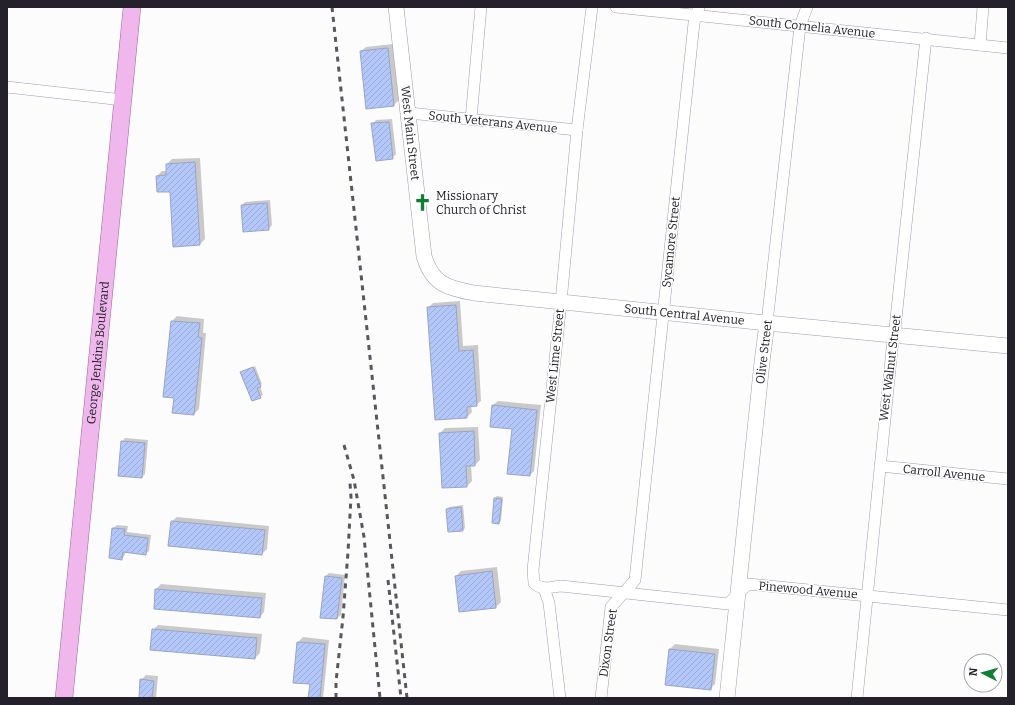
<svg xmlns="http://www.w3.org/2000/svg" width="1015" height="705" font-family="Bitter,serif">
<defs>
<pattern id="building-hatch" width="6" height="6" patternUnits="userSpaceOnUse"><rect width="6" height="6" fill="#b3c7fb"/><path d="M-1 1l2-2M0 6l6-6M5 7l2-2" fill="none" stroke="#9aabd7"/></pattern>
</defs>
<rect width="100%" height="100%" fill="#fcfcfc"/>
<g fill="#0003">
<path d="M393,44L399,100L394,105L361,51L366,47Z"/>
<path d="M392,119L396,154L392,158L373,124L376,120Z"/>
<path d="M200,158L205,239L200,244L171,190L157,176L162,171H167V164L172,159Z"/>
<path d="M270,200L272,225L269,229L242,206L245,202Z"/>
<path d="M460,301L463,346L478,345L481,401L476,405L471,406L472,412L467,417L428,308L433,303Z"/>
<path d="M177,316L204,319L203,333H206L199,409L194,414L175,397L164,396L172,321Z"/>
<path d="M255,366L262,384L260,386L263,395L252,400L241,373Z"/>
<path d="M498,401L541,405L534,471L530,475L513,428L493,405Z"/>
<path d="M478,427L480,460L475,465H471L472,481L467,486L440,433L445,428Z"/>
<path d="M125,438L148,440L145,474L142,477L122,442Z"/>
<path d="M497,496L503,497L501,521L498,523L495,498Z"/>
<path d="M463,505L465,528L463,530L447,509L449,507Z"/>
<path d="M177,517L269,526L267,549L262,554L172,521Z"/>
<path d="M117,525L128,526L127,532L151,535L149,551L145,554L125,552V555L121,559L113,528Z"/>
<path d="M497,567L501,602L496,607L456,576L461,571Z"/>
<path d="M329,573L345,575L341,615L337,618L325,577Z"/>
<path d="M161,584L266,593L264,612L260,617L156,589Z"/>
<path d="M158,625L262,634L260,653L255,658L151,649L153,630Z"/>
<path d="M303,637L329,640L323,698H309L311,683L294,682L298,642Z"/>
<path d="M675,644L719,649L715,684L710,689L670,649Z"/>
<path d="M146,675L158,676L156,698H140L141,680Z"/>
</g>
<g fill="url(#building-hatch)" stroke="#9aa5c3">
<path d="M388,48L394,106L366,109L360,51Z"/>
<path d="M389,122L393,159L376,161L371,123Z"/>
<path d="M195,162L200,245L173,247L170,192H157L156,176L166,175V164Z"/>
<path d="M267,203L269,230L243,232L241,205Z"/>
<path d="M456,305L459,351L473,350L477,406L467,407V418L435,420L427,307Z"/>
<path d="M171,321L200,323L198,337L202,338L194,415L172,413L174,398L163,397Z"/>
<path d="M253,367L261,387L257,388L261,398L252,401L240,372Z"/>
<path d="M492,405L537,410L530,476L507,474L512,429L490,427Z"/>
<path d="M474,431L475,466H466L467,487L442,488L439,433Z"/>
<path d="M121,441L145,443L142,478L118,476Z"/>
<path d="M494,498L502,499L499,524L492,523Z"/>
<path d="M461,507L463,531L448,532L446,509Z"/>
<path d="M171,521L265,530L262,555L168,546Z"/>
<path d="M112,528L125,529L124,535L148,538L146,555L123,552L122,560L109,558Z"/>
<path d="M492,571L496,608L459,612L455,576Z"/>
<path d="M325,576L342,578L337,619L320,618Z"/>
<path d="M155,589L262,598L260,618L154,609Z"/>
<path d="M152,629L257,638L255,659L150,650Z"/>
<path d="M297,642L325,644L320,698H308L310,684L293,683Z"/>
<path d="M669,649L715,654L711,690L665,685Z"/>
<path d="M140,679L154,681L152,698H139Z"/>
</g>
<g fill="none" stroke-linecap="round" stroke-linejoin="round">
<defs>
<g id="street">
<path d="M592,7L577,130L561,302L533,570L534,583C542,591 551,587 561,586L728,604L748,584L1008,610"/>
<path d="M616,7L1008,48"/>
<path d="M980,45L983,7"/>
<path d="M7,87L123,100"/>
<path d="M409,113L577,130"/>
<path d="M471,119L481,7"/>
<path d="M767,323L800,26L807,7"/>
<path d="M880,466L1008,479"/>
<path d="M544,588L549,603L560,698"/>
<path d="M601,698L611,607L635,580L694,23L699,7"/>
<path d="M857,698L892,349L895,328L926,38"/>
</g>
<g id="secondary">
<path id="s1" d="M396,7L424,256C432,284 447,288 474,293L767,323L1008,346"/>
<path d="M727,698L762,362L767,323"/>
</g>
<g id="primary">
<path id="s2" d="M64,698L132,7"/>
</g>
</defs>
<use href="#street" stroke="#a29ab7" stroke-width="12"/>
<use href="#secondary" stroke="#a29ab7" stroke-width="16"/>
<use href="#primary" stroke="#a163a0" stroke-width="18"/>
<use href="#street" stroke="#fff" stroke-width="11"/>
<use href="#secondary" stroke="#fff" stroke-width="15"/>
<use href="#primary" stroke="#efb7ec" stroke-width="17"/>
<g stroke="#59565f" stroke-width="3" stroke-dasharray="5 5" stroke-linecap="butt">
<path d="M332,7L407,698"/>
<path d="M344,445L354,480L364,537L380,698"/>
<path d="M388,580L401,698"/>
<path d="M336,698V682L343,617L348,552L351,497L350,483"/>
</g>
</g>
<defs>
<symbol id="church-bare" viewBox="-9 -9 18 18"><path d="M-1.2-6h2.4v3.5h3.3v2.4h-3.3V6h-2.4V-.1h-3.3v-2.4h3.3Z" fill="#0f7d32" stroke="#fff" stroke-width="2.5" paint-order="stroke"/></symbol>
</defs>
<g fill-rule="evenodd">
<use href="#church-bare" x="410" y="190" width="25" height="25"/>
</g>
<g text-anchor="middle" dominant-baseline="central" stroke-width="3" stroke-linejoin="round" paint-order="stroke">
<g font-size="12" fill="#24202c" stroke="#fff">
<text transform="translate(812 27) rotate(6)">South Cornelia Avenue</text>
<text transform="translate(493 122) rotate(6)">South Veterans Avenue</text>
<text stroke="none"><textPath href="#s1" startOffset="127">West Main Street</textPath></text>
<text transform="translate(671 242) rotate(-84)">Sycamore Street</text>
<text stroke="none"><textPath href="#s1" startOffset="529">South Central Avenue</textPath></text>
<text stroke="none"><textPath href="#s2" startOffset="347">George Jenkins Boulevard</textPath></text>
<text transform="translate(764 352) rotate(-83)">Olive Street</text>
<text transform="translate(555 356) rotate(-84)">West Lime Street</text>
<text transform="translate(890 368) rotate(-83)">West Walnut Street</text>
<text transform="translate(944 473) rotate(6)">Carroll Avenue</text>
<text transform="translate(808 590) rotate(5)">Pinewood Avenue</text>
<text transform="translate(608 643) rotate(-82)">Dixon Street</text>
</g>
<g font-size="12" fill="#24202c" stroke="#fff" text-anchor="start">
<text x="436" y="196">Missionary<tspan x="436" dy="14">Church of Christ</tspan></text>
</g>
</g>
<rect width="1015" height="705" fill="none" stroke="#24202c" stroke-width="16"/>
<g transform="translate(983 673) rotate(276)"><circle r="19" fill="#ffffff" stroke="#a7a6ab"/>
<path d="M0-3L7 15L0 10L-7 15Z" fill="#0f7d32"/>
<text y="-6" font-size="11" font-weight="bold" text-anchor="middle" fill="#24202c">N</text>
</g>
</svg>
